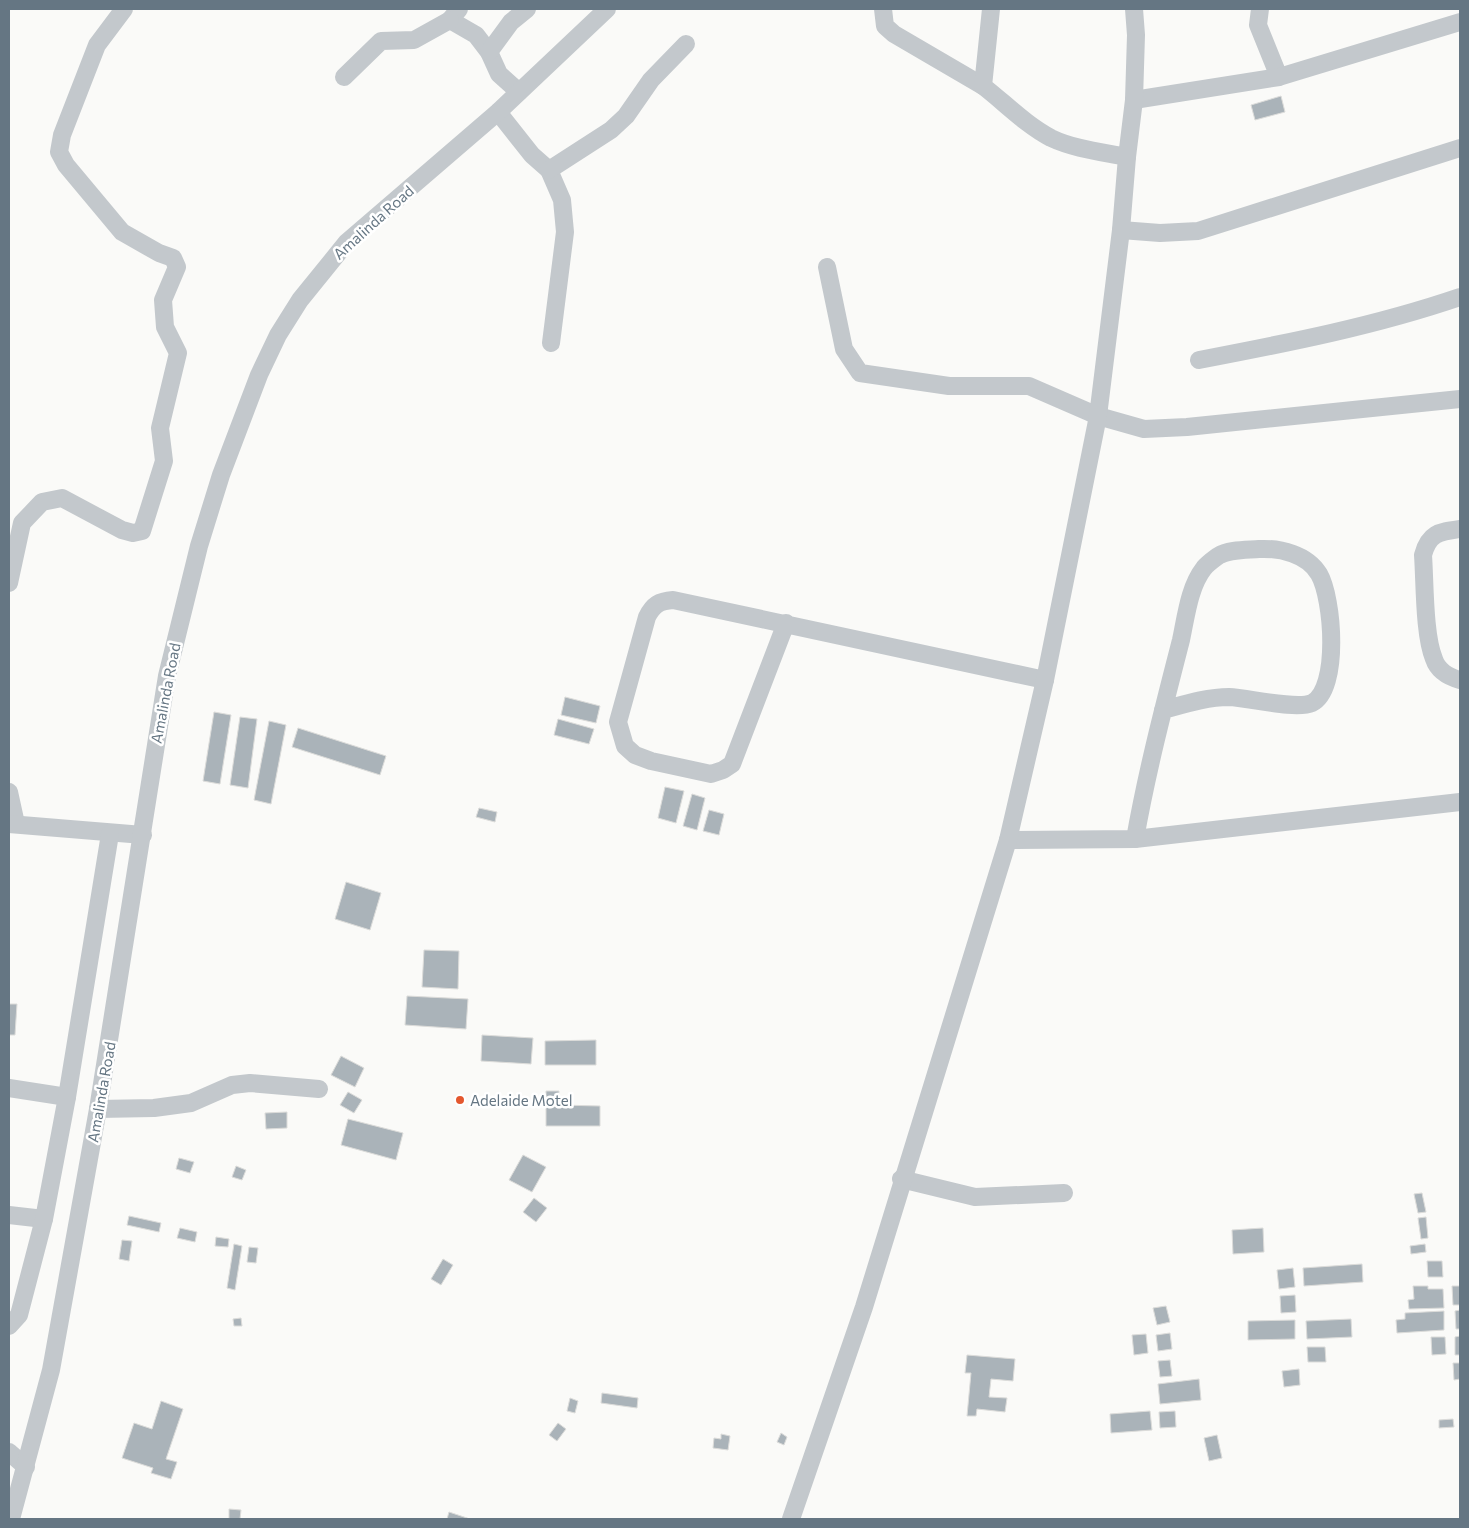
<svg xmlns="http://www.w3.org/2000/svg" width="1469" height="1528" font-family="Commissioner,sans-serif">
<rect width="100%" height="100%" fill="#fafaf8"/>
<g fill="#aab3b9" stroke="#dcdcda">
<path d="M1281,96L1285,112L1255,120L1251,105Z"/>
<path d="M565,697L600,706L596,723L561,715Z"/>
<path d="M214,712L231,715L220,784L203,781Z"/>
<path d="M240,717L257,719L248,788L230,785Z"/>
<path d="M558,719L594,729L589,744L554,735Z"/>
<path d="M269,721L286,725L271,804L254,800Z"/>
<path d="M298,728L386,756L380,775L292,747Z"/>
<path d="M665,787L684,791L676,823L658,818Z"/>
<path d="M692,794L705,798L697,830L683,826Z"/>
<path d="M479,808L497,812L495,822L476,817Z"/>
<path d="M709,810L724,814L719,835L703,831Z"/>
<path d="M346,882L381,893L370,930L335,919Z"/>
<path d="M424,950L459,951L458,989L422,987Z"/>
<path d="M407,996L468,999L466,1029L405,1025Z"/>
<path d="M9,1004H17L15,1035H9Z"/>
<path d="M482,1035L533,1038L531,1064L481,1061Z"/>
<path d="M596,1040V1065H545V1041Z"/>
<path d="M341,1056L364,1068L355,1087L331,1075Z"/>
<path d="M546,1091H559L558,1105L600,1106V1126H546Z"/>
<path d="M348,1092L362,1100L354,1113L340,1105Z"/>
<path d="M287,1112V1128L266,1129L265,1113Z"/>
<path d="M348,1119L403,1133L396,1160L341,1145Z"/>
<path d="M523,1155L546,1167L532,1192L509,1180Z"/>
<path d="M179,1158L194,1162L190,1173L176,1169Z"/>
<path d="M236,1166L246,1170L242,1180L232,1177Z"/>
<path d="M1422,1193L1426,1212L1418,1213L1414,1194Z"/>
<path d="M534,1198L547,1208L536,1222L523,1212Z"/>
<path d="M129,1216L161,1223L159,1232L127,1225Z"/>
<path d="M1426,1217L1428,1238L1421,1239L1418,1218Z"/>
<path d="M180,1228L197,1232L195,1242L177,1238Z"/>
<path d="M1263,1228L1264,1252L1233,1254L1232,1230Z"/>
<path d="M216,1237L229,1239L228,1247L215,1246Z"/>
<path d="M122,1240L132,1241L129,1261L119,1259Z"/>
<path d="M234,1244L242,1246L235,1290L227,1288Z"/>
<path d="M1425,1244L1426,1252L1411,1254L1410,1246Z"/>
<path d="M249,1247L258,1248L256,1263L247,1262Z"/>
<path d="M443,1259L453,1265L441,1285L431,1279Z"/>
<path d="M1427,1261H1442L1443,1277H1428Z"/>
<path d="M1362,1264L1363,1282L1304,1286L1303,1268Z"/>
<path d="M1293,1268L1295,1287L1279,1289L1277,1270Z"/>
<path d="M1413,1286H1428V1289H1443L1444,1308L1409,1309L1408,1300L1414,1299Z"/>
<path d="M1452,1286H1460V1305H1453Z"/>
<path d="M1295,1295L1296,1312L1281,1313L1280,1296Z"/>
<path d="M1166,1306L1170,1322L1157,1325L1153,1308Z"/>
<path d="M1460,1310V1329H1456L1455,1311Z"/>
<path d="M1444,1311V1330L1397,1333L1396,1320L1405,1319V1313Z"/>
<path d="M241,1318L242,1326H234L233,1319Z"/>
<path d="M1351,1319L1352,1337L1307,1339L1306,1321Z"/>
<path d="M1295,1320V1339L1248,1340V1321Z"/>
<path d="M1170,1333L1172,1349L1158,1351L1156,1335Z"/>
<path d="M1146,1334L1148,1353L1134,1355L1132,1335Z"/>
<path d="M1460,1336V1355H1455V1337Z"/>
<path d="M1431,1337H1445L1446,1354L1432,1355Z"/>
<path d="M1307,1347H1325L1326,1362H1308Z"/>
<path d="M967,1355L1015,1359L1013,1381L991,1379L989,1397L1007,1398L1005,1412L977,1409L976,1416H967L971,1373H965Z"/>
<path d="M1170,1360L1172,1376L1160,1377L1158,1361Z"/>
<path d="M1453,1363H1460V1379L1454,1380Z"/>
<path d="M1299,1369L1300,1385L1284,1387L1282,1371Z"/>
<path d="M1199,1379L1201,1400L1160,1404L1158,1384Z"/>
<path d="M602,1393L638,1398L637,1408L601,1403Z"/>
<path d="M570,1398L578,1401L575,1413L567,1411Z"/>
<path d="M161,1401L183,1409L166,1459L177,1462L171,1479L151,1473L153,1468L122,1458L134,1423L152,1429Z"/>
<path d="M1150,1411L1152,1430L1111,1433L1110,1414Z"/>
<path d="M1175,1411L1176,1427L1160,1428L1159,1412Z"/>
<path d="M1453,1419L1454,1427L1439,1428V1420Z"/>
<path d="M558,1423L566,1429L557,1441L549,1435Z"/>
<path d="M781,1433L787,1437L784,1445L777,1442Z"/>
<path d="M721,1434L730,1436L728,1450L713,1448L714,1438L721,1439Z"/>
<path d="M1217,1435L1222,1458L1209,1461L1204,1438Z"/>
<path d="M229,1509L241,1510L240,1519H229Z"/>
<path d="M449,1512L470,1519H447Z"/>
</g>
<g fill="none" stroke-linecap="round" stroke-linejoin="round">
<g stroke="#c3c8cc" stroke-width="18">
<path d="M459,9L450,20L476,35L489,52L499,74L519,92"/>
<path d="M883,9L885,26L894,34L983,86"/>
<path d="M991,9L983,86C1005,103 1026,125 1051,138C1074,149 1102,152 1127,157"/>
<path d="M1260,9L1258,25L1279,77"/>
<path d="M489,52L511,22L527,9"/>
<path d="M344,77L381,41L414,40L450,20"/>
<path d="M1134,100L1279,77L1460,22"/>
<path d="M498,112L532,155L549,170L562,200L565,232L551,343"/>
<path d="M549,170L611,130L626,116L651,80L686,44"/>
<path d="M1121,230L1160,233L1198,231L1460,148"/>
<path d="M827,267L844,349L860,373L949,386H1029L1098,416L1144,429L1187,427L1460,399"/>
<path d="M1199,360C1288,343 1375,326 1460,297"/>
<path d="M1460,529C1439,532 1429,533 1423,555C1425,583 1424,635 1434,659C1438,671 1449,677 1460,680"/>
<path d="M9,583L22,523L42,502L62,498L122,530L133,533L142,531L164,461L160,428L178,353L165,327L163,300L177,267L173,258L159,253L122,232L66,165L59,152L62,135L97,45L124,9"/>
<path d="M786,623L732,764L723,770L711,774L651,761L635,755L625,746L618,722L647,617C653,605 659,601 673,600L1045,680"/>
<path d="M9,792L16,824"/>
<path d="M9,824L143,835"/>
<path d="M1135,839C1147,771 1164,706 1181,640C1186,617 1189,587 1204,568C1207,564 1214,559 1218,556C1229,549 1247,550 1259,549C1280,548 1307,554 1319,574C1333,598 1340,689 1312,703C1296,710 1249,698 1229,697C1207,697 1185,704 1163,710"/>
<path d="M1008,840L1135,839L1460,802"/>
<path d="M9,1088L67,1097"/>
<path d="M98,1109L154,1108L191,1103L232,1085L250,1083L319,1089"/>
<path d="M901,1179L975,1197L1064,1193"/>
<path d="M9,1215L44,1219"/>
<path d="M9,1326L19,1315L44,1219L67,1097L110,834"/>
<path d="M9,1452L26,1467"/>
<path d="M11,1519L51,1370L98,1109L167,676L199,546L221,475L259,375L278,335L300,300L347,242L498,112L607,9"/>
<path d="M791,1519L864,1307L1008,840L1045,680L1098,416L1121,230L1127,157L1134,100L1136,35L1134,9"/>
</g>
</g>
<circle fill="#e4572e" stroke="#fff" stroke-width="2" cx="460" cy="1100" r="5"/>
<g text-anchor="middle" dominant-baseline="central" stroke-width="5" stroke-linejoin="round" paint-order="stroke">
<g font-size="15" fill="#657683" stroke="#fff">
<text transform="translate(373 222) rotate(-42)">Amalinda Road</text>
<text transform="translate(165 693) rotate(-79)">Amalinda Road</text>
<text transform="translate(101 1092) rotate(-80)">Amalinda Road</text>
</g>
<g font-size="15" fill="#657683" stroke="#fff" text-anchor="start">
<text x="470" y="1100">Adelaide Motel</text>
</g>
</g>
<rect width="1469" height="1528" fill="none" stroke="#657683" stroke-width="20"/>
</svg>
